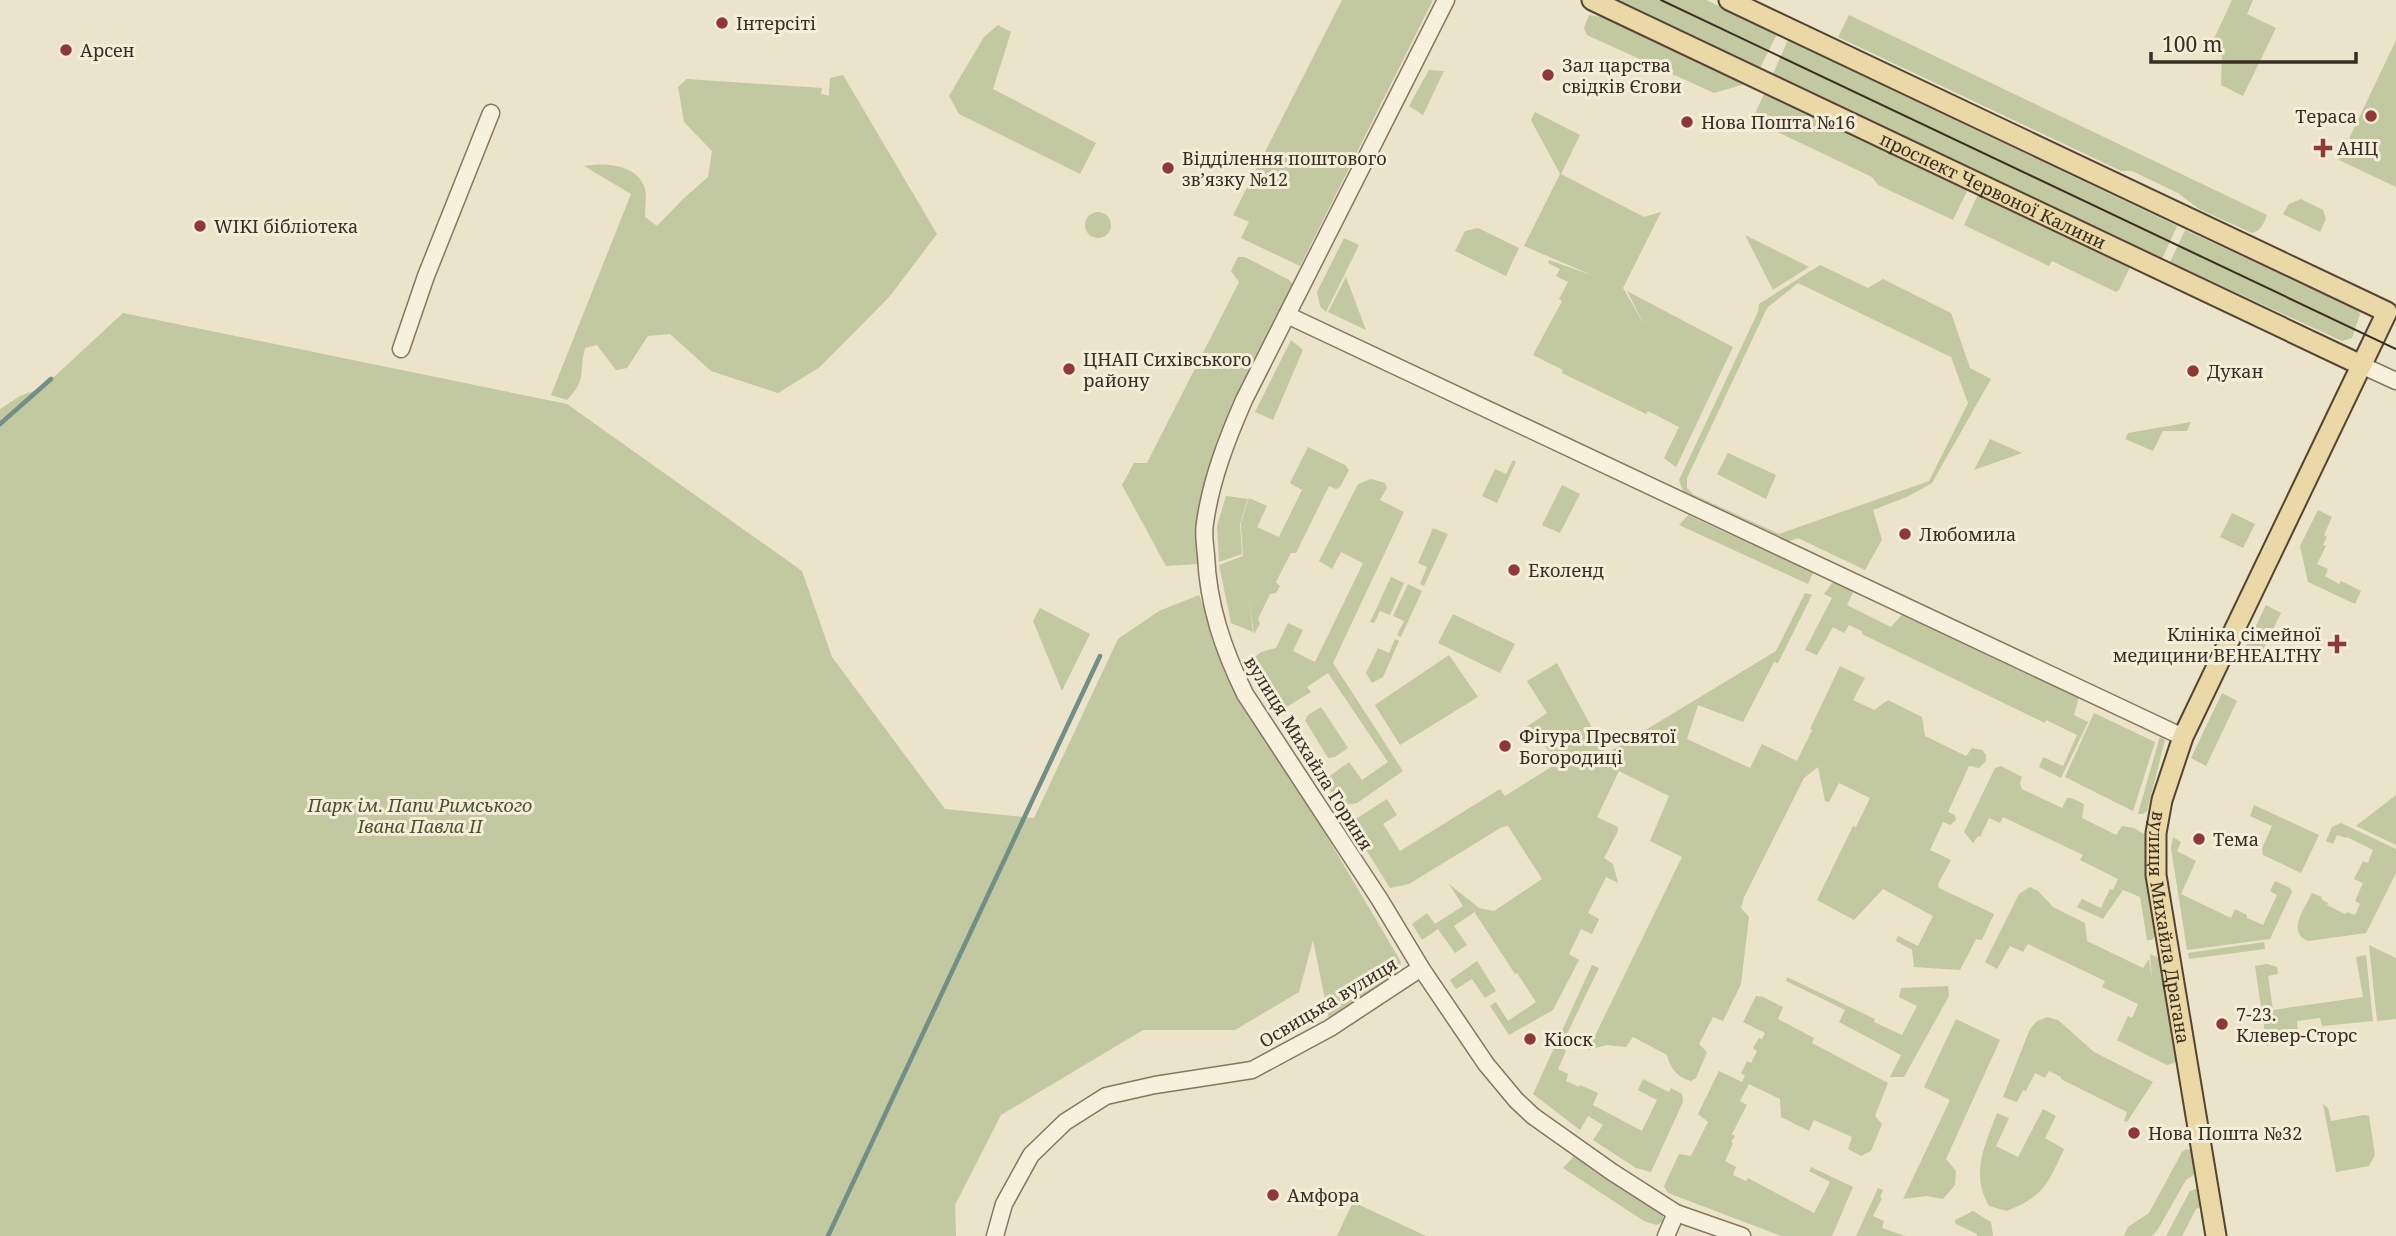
<svg xmlns="http://www.w3.org/2000/svg" width="2396" height="1236" font-family="'Noto Serif',serif">
<rect width="100%" height="100%" fill="#ebe3ca"/>
<g fill="#c2c89f" fill-rule="evenodd">
<path d="M1342,0H1433L1300,266L1241,238L1249,222L1233,215Z"/>
<path d="M1613,0H1706L1777,34L1759,70Z"/>
<path d="M2232,0H2253L2247,14L2276,28L2243,96L2221,85L2222,52L2211,45Z"/>
<path d="M1589,15L1609,18L1745,84L1714,93L1587,35L1584,28Z"/>
<path d="M1849,15L2267,215C2264,223 2261,231 2252,233L2199,209L2178,193L2132,171H2121L1838,37Z"/>
<path d="M998,25L1011,32L993,89L1096,143L1080,174L959,114L949,96L984,37Z"/>
<path d="M1788,40L2177,226L2162,259L1772,76Z"/>
<path d="M2396,40V187L2339,160Z"/>
<path d="M1429,70L1444,71L1423,115L1409,106Z"/>
<path d="M843,75L937,234L890,296L820,367L778,393L711,371L670,334L648,336L627,368L616,370L597,345L585,348C578,375 588,377 567,400L551,395L631,194L584,166C605,162 638,164 645,189C647,197 645,209 645,217L657,226L683,199L708,177L712,151L684,122L678,87L687,79L822,88L821,94L829,96L830,78Z"/>
<path d="M1766,90L1970,185L1953,220L1878,185L1872,177L1752,120Z"/>
<path d="M1535,112L1580,135L1561,174L1644,217L1661,212L1623,288L1645,326L1627,291L1733,347L1676,467L1664,458L1679,427L1648,411L1646,414L1562,373L1563,370L1533,355L1562,301L1559,299L1568,282L1556,276L1560,269L1548,263L1549,260L1594,276L1524,246L1560,174L1531,120Z"/>
<path d="M1980,190L2132,263L2119,290L2116,292L2052,261L2049,266L1964,225Z"/>
<path d="M2301,199L2323,210L2326,219L2320,232L2283,214L2289,204Z"/>
<circle cx="1098" cy="225" r="13"/>
<path d="M1478,228L1519,248L1506,276L1455,251L1465,231Z"/>
<path d="M2185,230L2357,309L2360,314L2352,338L2342,341L2170,262Z"/>
<path d="M1745,235L1809,267L1773,290Z"/>
<path d="M1344,238L1359,245L1326,312L1320,306L1317,292Z"/>
<path d="M1238,257H1245L1289,280L1293,284V289L1199,528L1198,564L1166,566L1122,485L1134,463H1147L1239,282L1231,271Z"/>
<path d="M1820,265L1868,288L1883,279L1951,313L1970,368L1991,379L1932,483L1907,497L1873,510L1882,540L1865,570L1798,538L1787,542L1689,498L1683,491L1679,480L1758,312L1759,304ZM1798,283L1951,357L1968,403L1929,481L1779,534L1694,495L1687,488V478L1767,308Z"/>
<path d="M1346,277L1366,330L1328,312Z"/>
<path d="M123,313L567,404L802,571L832,657L945,809L1034,818L1118,639L1159,611L1199,595L1227,667L1401,962L1398,976L1329,1019L1313,940L1299,992L1235,1030H1143L1001,1115L955,1205L956,1236H0V409L20,396L42,388Z"/>
<path d="M1291,340L1303,350L1273,420L1255,412Z"/>
<path d="M2191,422L2187,431H2163L2153,451L2125,439L2128,433Z"/>
<path d="M1990,439L2022,453L1974,470Z"/>
<path d="M1308,447L1345,465L1349,470L1340,487L1336,489L1329,486L1296,553H1291L1276,582L1280,586L1276,593L1270,594L1258,619L1260,624L1254,634L1248,592L1253,632L1231,623L1219,565L1243,556L1241,523L1249,498L1267,506L1257,527L1279,537L1302,490L1290,483Z"/>
<path d="M1728,453L1776,475L1766,499L1717,474Z"/>
<path d="M1513,460L1516,462L1497,503L1482,496L1495,469L1506,474Z"/>
<path d="M1371,479L1385,483L1387,488L1380,500L1404,512L1333,663L1403,771L1357,803C1338,808 1333,795 1324,780L1349,762L1362,780L1388,762L1328,673L1307,687L1311,692L1280,711L1252,665L1251,660L1261,652L1276,648L1288,623L1303,630L1293,651L1315,662L1363,563L1341,552L1332,569L1319,561L1358,484Z"/>
<path d="M1562,485L1580,494L1560,533L1542,525Z"/>
<path d="M1226,496L1248,499L1240,524L1242,554L1219,562L1217,526Z"/>
<path d="M2318,510L2332,517L2324,535L2327,537L2323,545L2326,546L2317,564L2328,569L2325,576L2339,584L2341,581L2361,591L2355,604L2308,582L2300,546Z"/>
<path d="M2232,513L2255,524L2243,548L2220,537Z"/>
<path d="M1688,515L1813,573L1808,584L1679,525Z"/>
<path d="M1433,528L1448,534L1424,586L1420,584L1427,567L1418,563Z"/>
<path d="M1391,577L1404,583L1390,615L1380,611L1374,623L1370,622Z"/>
<path d="M1839,581L1855,588L1847,605L1891,627L1906,610L2081,690L2074,715L2088,722L2061,778L2039,767L2043,757L2063,766L2077,735L2046,720L2045,723L1862,634V631L1849,625L1844,633L1833,627L1817,655L1805,650L1832,598L1824,594L1832,583Z"/>
<path d="M1408,584L1422,591L1401,637L1397,635L1404,621L1393,616Z"/>
<path d="M1805,593L1812,595L1778,663L1774,662L1743,722L1698,705L1687,739L1750,768L1762,744L1797,761L1812,730L1810,729L1840,666L1865,678L1853,700L1874,710L1888,700L1922,717L1925,736L1966,756L1972,748L1982,750L1986,755V761L1979,768L1969,766L1948,812L1955,815L1956,820L1950,825L1943,822L1930,850L1951,860L1938,884L1939,888L1994,914L1982,940L1976,939L1960,970L1914,967L1912,950L1896,941L1898,936L1918,946L1933,916L1883,889L1854,920L1817,900L1853,826L1856,827L1870,798L1839,783L1829,802L1825,801L1818,767L1804,778L1744,897L1741,908L1749,917L1741,984L1723,1021L1713,1017L1699,1044L1707,1052L1696,1078L1691,1081C1678,1078 1670,1068 1667,1055L1633,1037L1626,1047L1607,1045L1588,1050L1682,857L1650,841L1669,796L1619,771L1597,817L1618,827V831L1604,858L1613,864L1618,883L1606,877L1588,913L1599,919L1592,934L1581,929L1569,954L1579,960L1553,1010L1509,1035L1490,1006L1496,1002L1508,1021L1536,1002L1517,973L1515,974L1475,913L1476,911L1454,926L1467,945L1455,953L1438,929L1422,940L1412,924L1427,913L1435,924L1463,906L1449,884L1479,908L1494,911L1542,879L1508,826L1502,827L1409,884L1390,888L1351,826V822L1387,799L1397,815L1383,824L1400,851L1500,789L1505,796L1556,764L1541,739L1534,743L1525,728L1547,713L1527,681L1557,663L1606,754L1776,651Z"/>
<path d="M2266,605L2281,613L2258,660L2243,653Z"/>
<path d="M1040,608L1090,634L1062,691L1033,621Z"/>
<path d="M1453,614L1515,644L1500,673L1438,643Z"/>
<path d="M1395,639L1399,641L1383,677L1372,683L1366,673L1378,648L1389,653Z"/>
<path d="M1449,655L1478,697L1400,745L1375,705Z"/>
<path d="M2222,693L2237,701L2206,766L2191,758Z"/>
<path d="M1321,707L1348,748L1335,757L1328,758L1305,720L1308,715Z"/>
<path d="M2094,713L2155,742L2133,811L2065,777Z"/>
<path d="M2160,736L2165,740L2147,811L2143,814H2138Z"/>
<path d="M2001,766L2022,777L2020,783L2022,789L2062,808L2067,798H2071L2084,804L2082,818L2116,835L2122,826L2134,828L2147,836L2158,933L2152,940H2147L2140,897L2123,890L2103,919L2077,907L2082,899L2101,908L2110,889L2113,890L2118,879L2080,860L2083,855L2003,817L2000,823L1989,818L1980,837L1978,836L1973,843L1964,832L1995,768Z"/>
<path d="M2396,795V845L2356,826Z"/>
<path d="M2254,805L2319,835L2301,873L2263,855L2262,848L2272,826L2250,816Z"/>
<path d="M2341,823L2396,849V873L2366,933L2308,941C2286,932 2305,908 2312,893L2322,897L2321,899L2328,903L2327,905L2345,914L2347,912L2355,915L2360,904L2355,901L2363,883L2354,879L2363,861L2368,863L2373,850L2347,837L2346,838L2337,835L2333,844L2326,841L2332,827Z"/>
<path d="M2173,837L2181,842L2177,851L2196,861L2181,894L2231,918L2235,909L2247,915V918L2263,925L2277,895L2270,891L2275,881L2290,888L2292,892L2270,939L2187,950L2171,848Z"/>
<path d="M2030,887L2038,891L2053,907L2085,923L2087,941L2143,968L2149,959L2152,980L2150,954L2166,961L2180,1056L2174,1063L2167,1065L2117,1040L2128,1016L2132,1018L2138,1004L2102,987L2105,981L2028,944L2023,952L2010,946L1997,969L1985,962L2019,894Z"/>
<path d="M2264,942L2265,949L2189,959L2188,953Z"/>
<path d="M2369,945L2396,958V1019L2377,1021Z"/>
<path d="M2366,955L2373,1021L2322,1026L2320,1018L2297,1021L2298,1034L2274,1038L2267,1047L2255,966L2267,964L2277,967L2278,974L2268,976L2273,1010L2363,997L2356,957Z"/>
<path d="M1477,961L1496,991L1485,998L1472,979L1456,989L1450,980Z"/>
<path d="M1592,965L1599,968L1564,1040L1567,1042L1564,1050L1566,1051L1558,1069L1568,1074L1566,1081L1579,1087L1580,1085L1598,1093L1593,1105L1642,1131L1657,1100L1638,1090L1643,1079L1669,1092L1671,1088L1682,1094L1683,1102L1651,1172L1636,1168L1593,1140L1603,1125L1588,1116L1580,1130L1533,1094Z"/>
<path d="M1787,977L1875,1019L1874,1022L1902,1035L1917,1006L1899,997L1901,988L1948,986L1949,996L1904,1077H1890L1901,1055L1839,1022L1845,1010L1786,981Z"/>
<path d="M1756,996L1763,997L1783,1007L1778,1019L1814,1038L1812,1043L1888,1083L1875,1116L1882,1124L1871,1151L1861,1156L1848,1149L1852,1137L1814,1120L1809,1131L1781,1117L1780,1099L1749,1084L1740,1101L1747,1105L1732,1134L1735,1136L1731,1142L1733,1143L1725,1161L1736,1167L1733,1175L1746,1181L1748,1178L1814,1213L1830,1182L1809,1171L1811,1167L1853,1187L1832,1236H1781L1668,1193L1664,1186L1679,1154L1691,1156L1708,1122L1698,1114L1719,1071L1742,1082L1745,1076L1741,1073L1747,1061L1751,1063L1757,1051L1753,1048L1759,1038L1762,1039L1765,1033L1743,1022Z"/>
<path d="M2047,1017L2058,1020L2094,1052L2153,1082L2127,1122L2124,1121L2127,1112L2061,1079V1077L2049,1071L2045,1078L2035,1073L2026,1091L2023,1090L2017,1102L2003,1097L2030,1029L2037,1021Z"/>
<path d="M1956,1019L2000,1040L1946,1159L1956,1171L1955,1185L1943,1199L1927,1196L1903,1199L1950,1100L1924,1087Z"/>
<path d="M2323,1104L2328,1108L2331,1121L2364,1115L2369,1116L2375,1155L2369,1166L2336,1172Z"/>
<path d="M2043,1109L2056,1116L2045,1138L2064,1149C2047,1185 2045,1195 2007,1211L1989,1206C1970,1172 1985,1146 1997,1113L2009,1118L1996,1146L2018,1157Z"/>
<path d="M2187,1149L2195,1151L2198,1172L2186,1180L2158,1229L2152,1236H2124L2128,1227L2149,1213L2182,1152Z"/>
<path d="M1575,1155L1662,1212C1664,1219 1664,1222 1657,1225L1644,1221L1563,1168Z"/>
<path d="M1878,1188L1883,1190L1880,1197L1882,1198L1873,1216L1884,1221L1882,1228L1905,1236H1856Z"/>
<path d="M2196,1189H2201L2204,1205L2196,1209L2182,1236H2166L2190,1191Z"/>
<path d="M1353,1202L1426,1236H1337Z"/>
<path d="M1973,1211L1991,1222L1993,1236H1977V1234L1956,1224L1955,1220Z"/>
</g>
<g fill="none" stroke-linecap="round" stroke-linejoin="round">
<g stroke="#718e88" stroke-width="4.5">
<path d="M0,424L51,379"/>
<path d="M828,1236L1100,656"/>
</g>
<defs>
<g id="minor">
<path d="M1446,0L1244,400C1227,439 1211,480 1205,523C1203,533 1205,545 1206,555C1208,605 1223,649 1245,694L1380,900L1421,968L1486,1064L1516,1100L1533,1116L1612,1172L1676,1213L1742,1236"/>
<path d="M1287,315L2183,737"/>
<path d="M401,349L426,276L491,113"/>
<path d="M2361,365L2396,381"/>
<path d="M995,1236L1004,1204L1031,1155L1065,1122L1106,1096L1155,1085L1252,1070L1330,1028L1421,968"/>
<path d="M1666,1236L1676,1213"/>
</g>
<g id="major">
<path id="s1" d="M1592,0L2361,365"/>
<path id="s2" d="M1729,0L2387,312L2183,737L2162,800L2156,833V875L2216,1236"/>
</g>
</defs>
<use href="#minor" stroke="#867660" stroke-width="19"/>
<use href="#major" stroke="#554434" stroke-width="23"/>
<use href="#minor" stroke="#f6f0dd" stroke-width="16"/>
<use href="#major" stroke="#ead8a7" stroke-width="19"/>
<path stroke="#382e22" stroke-width="2" d="M1661,0L2396,349"/>
</g>
<g fill="#8f3936" stroke="#f3edd9" stroke-width="2.5">
<circle cx="722" cy="23" r="7"/>
<circle cx="66" cy="50" r="7"/>
<circle cx="1548" cy="75" r="7"/>
<circle cx="2371" cy="116" r="7"/>
<circle cx="1687" cy="122" r="7"/>
<path d="M2319.5 137.5h7v7h7v7h-7v7h-7v-7h-7v-7h7z"/>
<circle cx="1168" cy="168" r="7"/>
<circle cx="200" cy="226" r="7"/>
<circle cx="1069" cy="369" r="7"/>
<circle cx="2193" cy="371" r="7"/>
<circle cx="1905" cy="534" r="7"/>
<circle cx="1514" cy="570" r="7"/>
<path d="M2333.5 633.5h7v7h7v7h-7v7h-7v-7h-7v-7h7z"/>
<circle cx="1505" cy="746" r="7"/>
<circle cx="2199" cy="839" r="7"/>
<circle cx="2222" cy="1024" r="7"/>
<circle cx="1530" cy="1039" r="7"/>
<circle cx="2134" cy="1133" r="7"/>
<circle cx="1273" cy="1195" r="7"/>
</g>
<g text-anchor="middle" dominant-baseline="central" stroke-width="6" stroke-linejoin="round" paint-order="stroke">
<g font-size="18" fill="#382e22" stroke="#f3edd9" text-anchor="start">
<text x="736" y="23">Інтерсіті</text>
<text x="80" y="50">Арсен</text>
<text x="1562" y="65">Зал царства<tspan x="1562" dy="21">свідків Єгови</tspan></text>
<text x="2357" y="116" text-anchor="end">Тераса</text>
<text x="1701" y="122">Нова Пошта №16</text>
<text x="2337" y="148">АНЦ</text>
<text x="1182" y="158">Відділення поштового<tspan x="1182" dy="21">зв’язку №12</tspan></text>
<text x="214" y="226">WIKI бібліотека</text>
<text x="1083" y="359">ЦНАП Сихівського<tspan x="1083" dy="21">району</tspan></text>
<text x="2207" y="371">Дукан</text>
<text x="1919" y="534">Любомила</text>
<text x="1528" y="570">Еколенд</text>
<text x="2321" y="634" text-anchor="end">Клініка сімейної<tspan x="2321" dy="21">медицини BEHEALTHY</tspan></text>
<text x="1519" y="736">Фігура Пресвятої<tspan x="1519" dy="21">Богородиці</tspan></text>
<text x="2213" y="839">Тема</text>
<text x="2236" y="1014">7-23.<tspan x="2236" dy="21">Клевер-Сторс</tspan></text>
<text x="1544" y="1039">Кіоск</text>
<text x="2148" y="1133">Нова Пошта №32</text>
<text x="1287" y="1195">Амфора</text>
</g>
<g font-size="18" fill="#382e22" stroke="#f3edd9">
<text stroke="none"><textPath href="#s1" startOffset="444">проспект Червоної Калини</textPath></text>
<text transform="translate(1309 753) rotate(58)">вулиця Михайла Гориня</text>
<text stroke="none"><textPath href="#s2" startOffset="1395">вулиця Михайла Драгана</textPath></text>
<text transform="translate(1328 1002) rotate(-31)">Освицька вулиця</text>
</g>
<g font-size="18" font-style="italic" fill="#47532b" stroke="#f3edd9">
<text x="420" y="805">Парк ім. Папи Римського<tspan x="420" dy="21">Івана Павла ІІ</tspan></text>
</g>
</g>
<path d="M2151 52v10h205v-10" fill="none" stroke="#382e22" stroke-width="3.5"/>
<text x="2162" y="52" font-size="21" fill="#382e22" stroke="#f3edd9" stroke-width="5" paint-order="stroke">100 m</text>
</svg>
